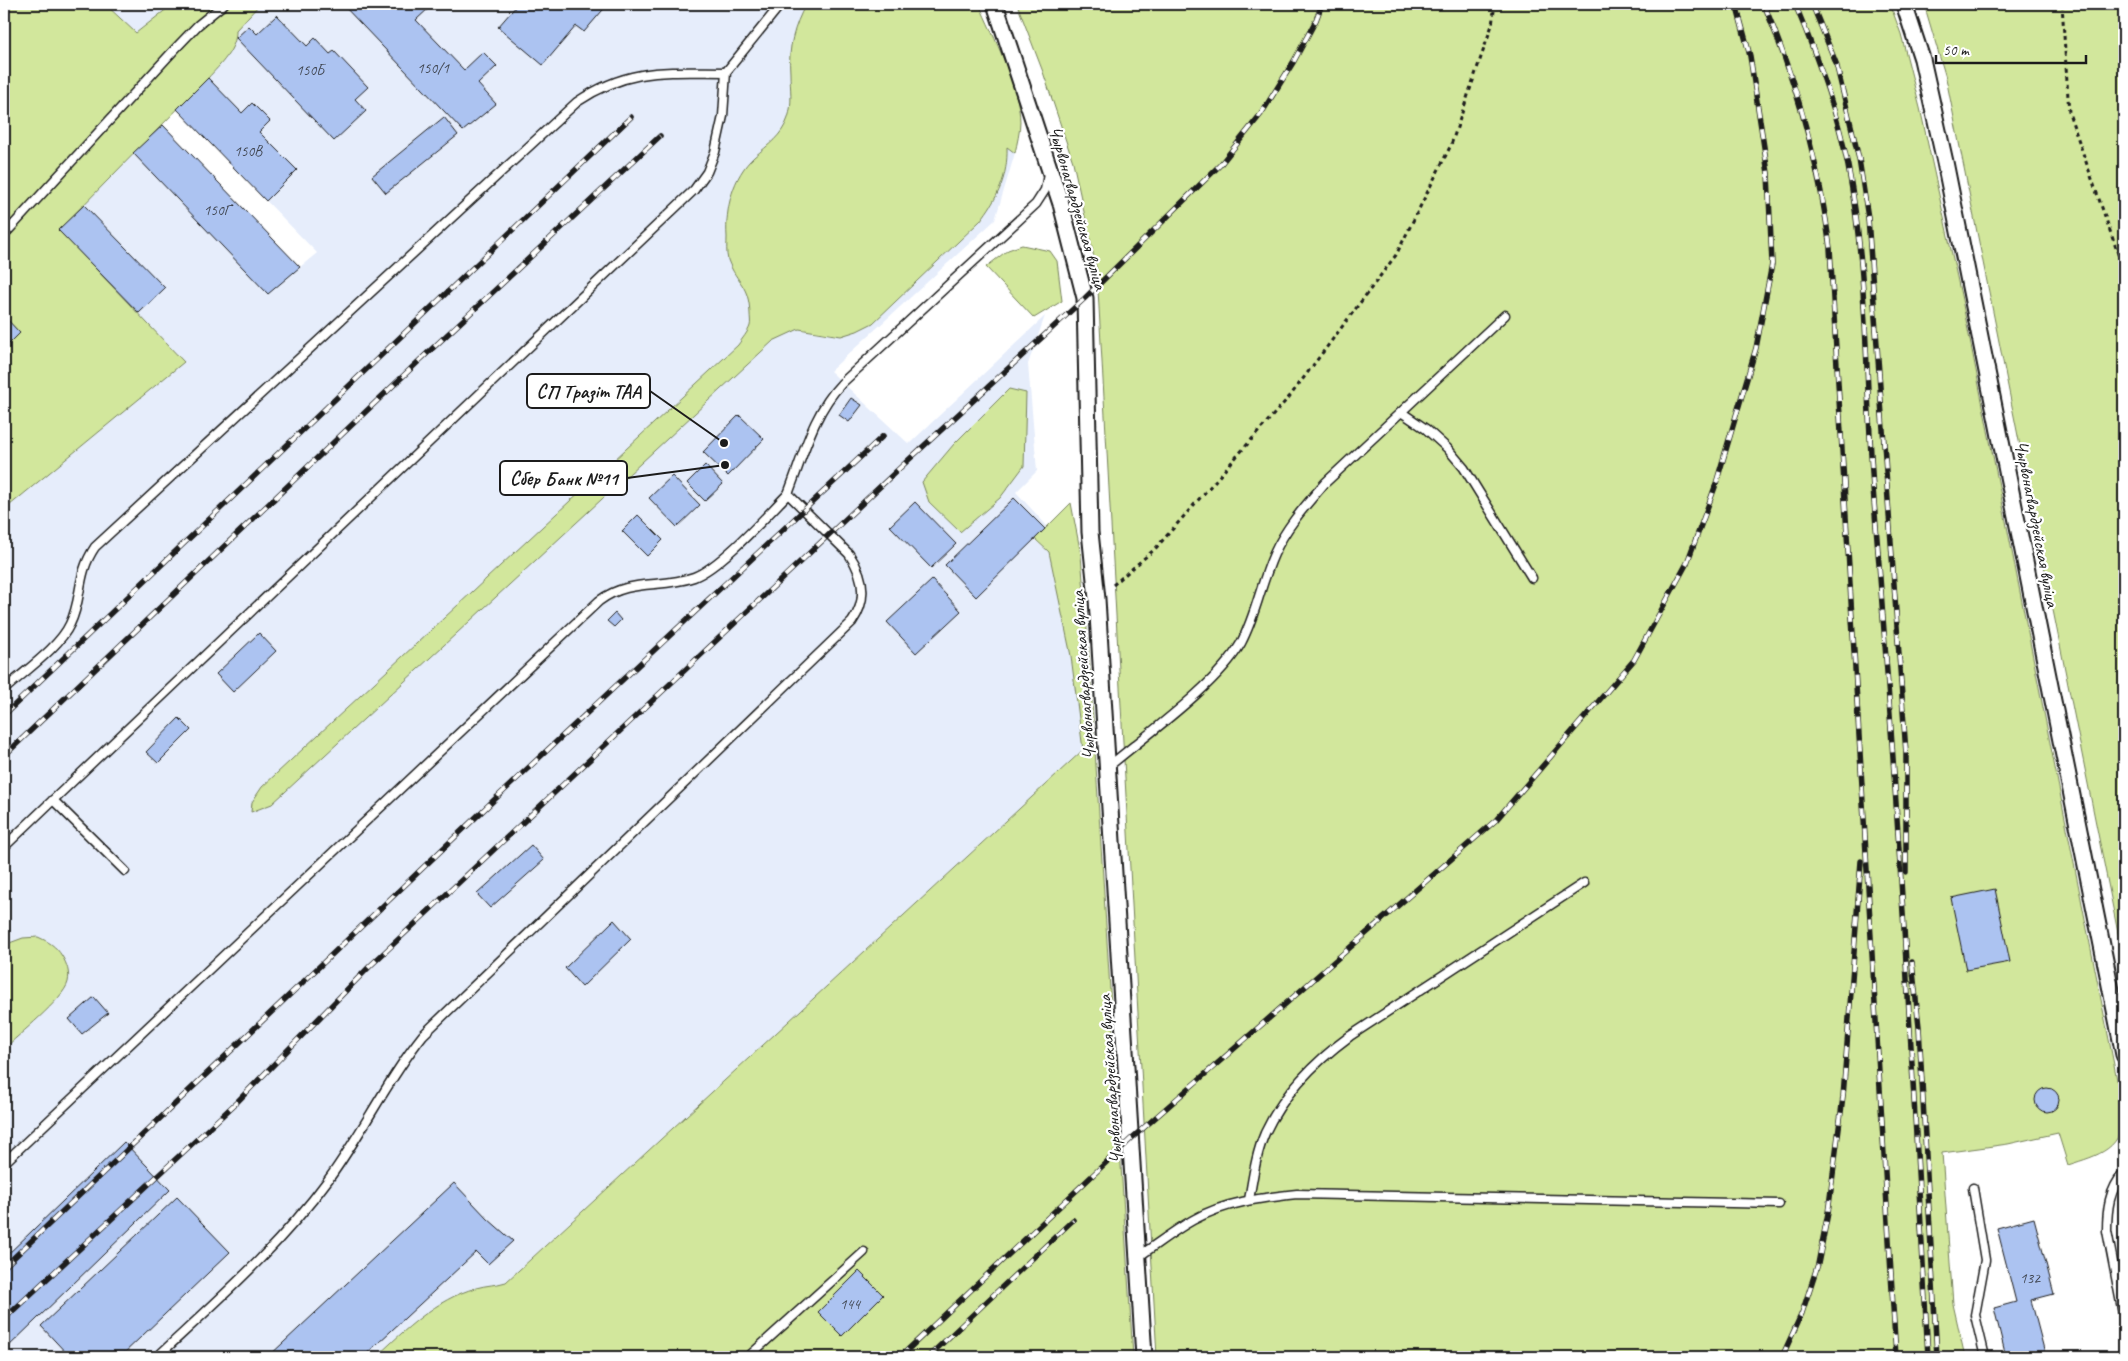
<svg xmlns="http://www.w3.org/2000/svg" width="2128" height="1361" font-family="Caveat,sans-serif">
<rect width="100%" height="100%" fill="#fff"/>
<filter id="ink" filterUnits="userSpaceOnUse"><feTurbulence type="fractalNoise" baseFrequency=".02" numOctaves="2"/><feDisplacementMap in="SourceGraphic" scale="10" xChannelSelector="R" yChannelSelector="G"/><feConvolveMatrix kernelMatrix="1 2 1 2 8 2 1 2 1" color-interpolation-filters="sRGB"/></filter>
<g filter="url(#ink)">
<g fill="#e6edfb">
<path d="M105,4H173L136,33Z"/>
<path d="M260,4H828L1015,153L995,220L830,371L909,444L1045,316L1028,364L1037,471L1016,492L1048,527L1035,540L1049,552L1071,656L1083,750L424,1357H4V510L184,362L58,230L163,125L300,267L317,253L177,109L208,78L236,30Z"/>
</g>
<g fill="#d2e79c" stroke="#77825c">
<path d="M4,4H105L136,33L173,4H260L236,30C237,49 220,65 208,78L59,230L184,362L4,510Z"/>
<path d="M806,4H979C993,36 1020,87 1020,122C1020,132 1017,143 1015,153L1007,147C1008,176 998,198 980,221L873,323L857,331L841,336L799,329L773,341L272,804L251,812L252,802L262,787L738,345C742,339 748,332 750,326C751,323 750,317 750,314C749,284 737,284 728,260C726,253 727,244 727,237C725,209 733,176 754,157C768,145 782,136 788,118C793,103 790,88 790,73C788,48 794,26 806,4Z"/>
<path d="M1017,4H1890L1901,34L1920,108L1962,300L2123,1110C2125,1149 2099,1155 2068,1165L2058,1133L2008,1144L1942,1153L1953,1304L1965,1357H1157L1097,271L1073,162L1043,72Z"/>
<path d="M1924,4H2124V963L1946,78Z"/>
<path d="M1022,245L1050,251L1057,261L1062,301L1034,318L986,267L1008,250Z"/>
<path d="M1009,389L1026,393L1024,466L1000,498L960,532L929,502L922,482L954,444Z"/>
<path d="M1071,503L1081,555L1089,654L1133,1357H376C405,1330 436,1299 476,1288C486,1285 497,1285 506,1282L1083,750L1071,656L1049,552L1035,539Z"/>
<path d="M38,937C49,942 56,946 62,956C67,964 70,973 68,982C64,999 18,1035 4,1049V945L23,938Z"/>
</g>
<g fill="#acc3f1" stroke="#1c1c1c">
<path d="M342,4H426L430,7L416,20L464,70L483,52L497,66L478,84L496,104L463,131Z"/>
<path d="M518,4H608L584,32L576,26L543,65L498,27Z"/>
<path d="M277,15L307,46L315,38L330,54L334,51L368,87L355,99L366,111L334,141L236,38L249,26L257,34Z"/>
<path d="M208,78L242,113L252,103L270,121L259,132L297,170L266,201L177,109Z"/>
<path d="M444,117L458,135L386,193L372,176Z"/>
<path d="M163,125L300,267L268,294L133,153Z"/>
<path d="M84,205L165,288L139,313L58,230Z"/>
<path d="M4,316L20,333L4,349Z"/>
<path d="M851,398L862,405L849,422L839,415Z"/>
<path d="M739,415L764,439L728,476L703,452Z"/>
<path d="M705,465L723,484L705,501L687,483Z"/>
<path d="M672,476L700,505L677,527L649,498Z"/>
<path d="M1014,498L1045,529L976,597L945,565Z"/>
<path d="M915,502L956,544L931,568L890,526Z"/>
<path d="M638,515L663,540L647,556L622,531Z"/>
<path d="M932,580L961,611L916,653L887,622Z"/>
<path d="M615,613L621,620L614,627L607,621Z"/>
<path d="M259,633L276,651L233,692L216,674Z"/>
<path d="M179,718L191,730L158,763L146,752Z"/>
<path d="M531,845L544,860L490,908L477,894Z"/>
<path d="M1995,889L2010,962L1966,970L1951,898Z"/>
<path d="M614,920L631,939L582,987L565,968Z"/>
<path d="M94,997L108,1013L82,1034L69,1019Z"/>
<circle cx="2047" cy="1100" r="12"/>
<path d="M124,1142L170,1190L4,1351V1258Z"/>
<path d="M454,1183L488,1219L513,1241L488,1264L476,1252L363,1357H268Z"/>
<path d="M177,1197L230,1252L120,1357H70L41,1326Z"/>
<path d="M2034,1218L2054,1294L2031,1300L2046,1357H2006L1994,1308L2016,1302L1997,1228Z"/>
<path d="M859,1271L883,1295L842,1336L818,1312Z"/>
</g>
<g fill="none" stroke-linecap="round" stroke-linejoin="round">
<defs>
<g id="lane">
<path d="M4,235L175,49L198,25L224,4"/>
<path d="M1401,412L1426,429L1447,448L1464,468L1532,578"/>
<path d="M4,690C23,672 59,648 70,624C83,598 76,575 95,547L577,102C629,67 666,72 726,72"/>
<path d="M1108,767C1146,735 1217,685 1241,643C1256,615 1261,583 1274,554C1286,527 1306,505 1325,483L1505,315"/>
<path d="M53,800L694,190L707,172L715,152L723,116L726,72L781,4"/>
<path d="M4,847L53,800L125,871"/>
<path d="M4,1163L599,601C630,578 660,589 694,577C721,567 766,516 788,494"/>
<path d="M2124,1173C2109,1190 2107,1209 2107,1231L2124,1319"/>
<path d="M1973,1188L1985,1260L1975,1315L1985,1357"/>
<path d="M1249,1200C1253,1177 1256,1154 1265,1133C1283,1094 1316,1061 1350,1036L1584,883"/>
<path d="M1138,1257C1156,1245 1173,1231 1193,1220C1225,1202 1261,1198 1297,1194L1779,1204"/>
<path d="M157,1357C217,1301 279,1247 328,1180C362,1134 387,1080 423,1035L852,622C868,599 864,576 849,554L788,494C803,456 813,413 842,383L1036,204L1045,190L1048,174"/>
<path d="M748,1357L864,1252"/>
</g>
<g id="street">
<path d="M995,4L1061,204L1085,298L1090,532L1097,599L1144,1357"/>
<path d="M1904,4L1922,59L1945,162L2124,1055"/>
</g>
</defs>
<use href="#lane" stroke="#1c1c1c" stroke-width="11"/>
<use href="#street" stroke="#1c1c1c" stroke-width="19"/>
<g stroke="#1c1c1c" stroke-width="3" stroke-dasharray="4 4" stroke-linecap="butt">
<path d="M2062,4L2069,113L2124,271"/>
<path d="M1113,585L1155,549L1290,396L1396,255L1451,145L1492,25L1495,4"/>
</g>
<use href="#lane" stroke="#fff" stroke-width="8"/>
<use href="#street" stroke="#fff" stroke-width="15"/>
<defs>
<g id="rail">
<path d="M1764,4C1797,84 1819,162 1830,248L1896,1357"/>
<path d="M1795,4C1817,56 1837,110 1848,166C1869,276 1865,390 1874,501C1897,786 1913,1072 1928,1357"/>
<path d="M1812,4L1836,63L1859,159L1868,218L1906,753V872"/>
<path d="M4,715L631,117"/>
<path d="M4,756L420,360L660,136"/>
<path d="M1912,962L1919,1027L1937,1357"/>
<path d="M4,1267L494,800L883,436"/>
<path d="M4,1319L237,1102L370,966L903,465L1085,298L1220,165L1261,114L1294,61L1316,20L1322,4"/>
<path d="M900,1357L1132,1138L1496,820L1634,660L1687,563L1715,487L1756,348L1772,264L1768,173L1750,56L1736,4"/>
<path d="M928,1357L1073,1220"/>
<path d="M1782,1357L1802,1313L1818,1264L1828,1213L1843,1097L1861,861"/>
</g>
</defs>
<use href="#rail" stroke="#1c1c1c" stroke-width="5.5"/>
<use href="#rail" stroke="#fff" stroke-width="4" stroke-dasharray="11" stroke-linecap="butt"/>
</g>
</g>
<g text-anchor="middle" dominant-baseline="central" stroke-width="4.5" stroke-linejoin="round" paint-order="stroke">
<g font-size="15" fill="#404651">
<text x="433" y="68">150/1</text>
<text x="310" y="70">150Б</text>
<text x="248" y="151">150В</text>
<text x="217" y="210">150Г</text>
<text x="2030" y="1278">132</text>
<text x="850" y="1304">144</text>
</g>
<g font-size="18" fill="#1c1c1c" stroke="#fff">
<text transform="translate(1078 208) rotate(74)">Чырвонагвардзейская вуліца</text>
<text transform="translate(2037 524) rotate(79)">Чырвонагвардзейская вуліца</text>
<text transform="translate(1083 675) rotate(-94)">Чырвонагвардзейская вуліца</text>
<text transform="translate(1110 1079) rotate(-94)">Чырвонагвардзейская вуліца</text>
</g>
</g>
<path fill="none" stroke="#1c1c1c" stroke-width="2" d="M724 443L650 391M725 465L627 478"/>
<g fill="#1c1c1c" stroke="#fff" stroke-width="2">
<circle cx="724" cy="443" r="5"/>
<circle cx="725" cy="465" r="5"/>
</g>
<g fill="#fff" stroke="#1c1c1c" stroke-width="2">
<rect x="527" y="374" width="123" height="34" rx="5"/>
<rect x="500" y="461" width="127" height="34" rx="5"/>
</g>
<g font-size="19" text-anchor="middle" font-weight="bold" fill="#1c1c1c">
<text x="589" y="398">СП Тразіт ТАА</text>
<text x="564" y="485">Сбер Банк №11</text>
</g>
<rect width="2128" height="1361" fill="none" stroke="#fff" stroke-width="20"/>
<rect x="10" y="10" width="2108" height="1341" fill="none" stroke="#1c1c1c" stroke-width="2" filter="url(#ink)"/>
<path d="M1936 55v8h150v-8" fill="none" stroke="#1c1c1c" stroke-width="2.5"/>
<text x="1943" y="55" font-size="15" fill="#1c1c1c" stroke="#ffffff" stroke-width="4" paint-order="stroke">50 m</text>
</svg>
